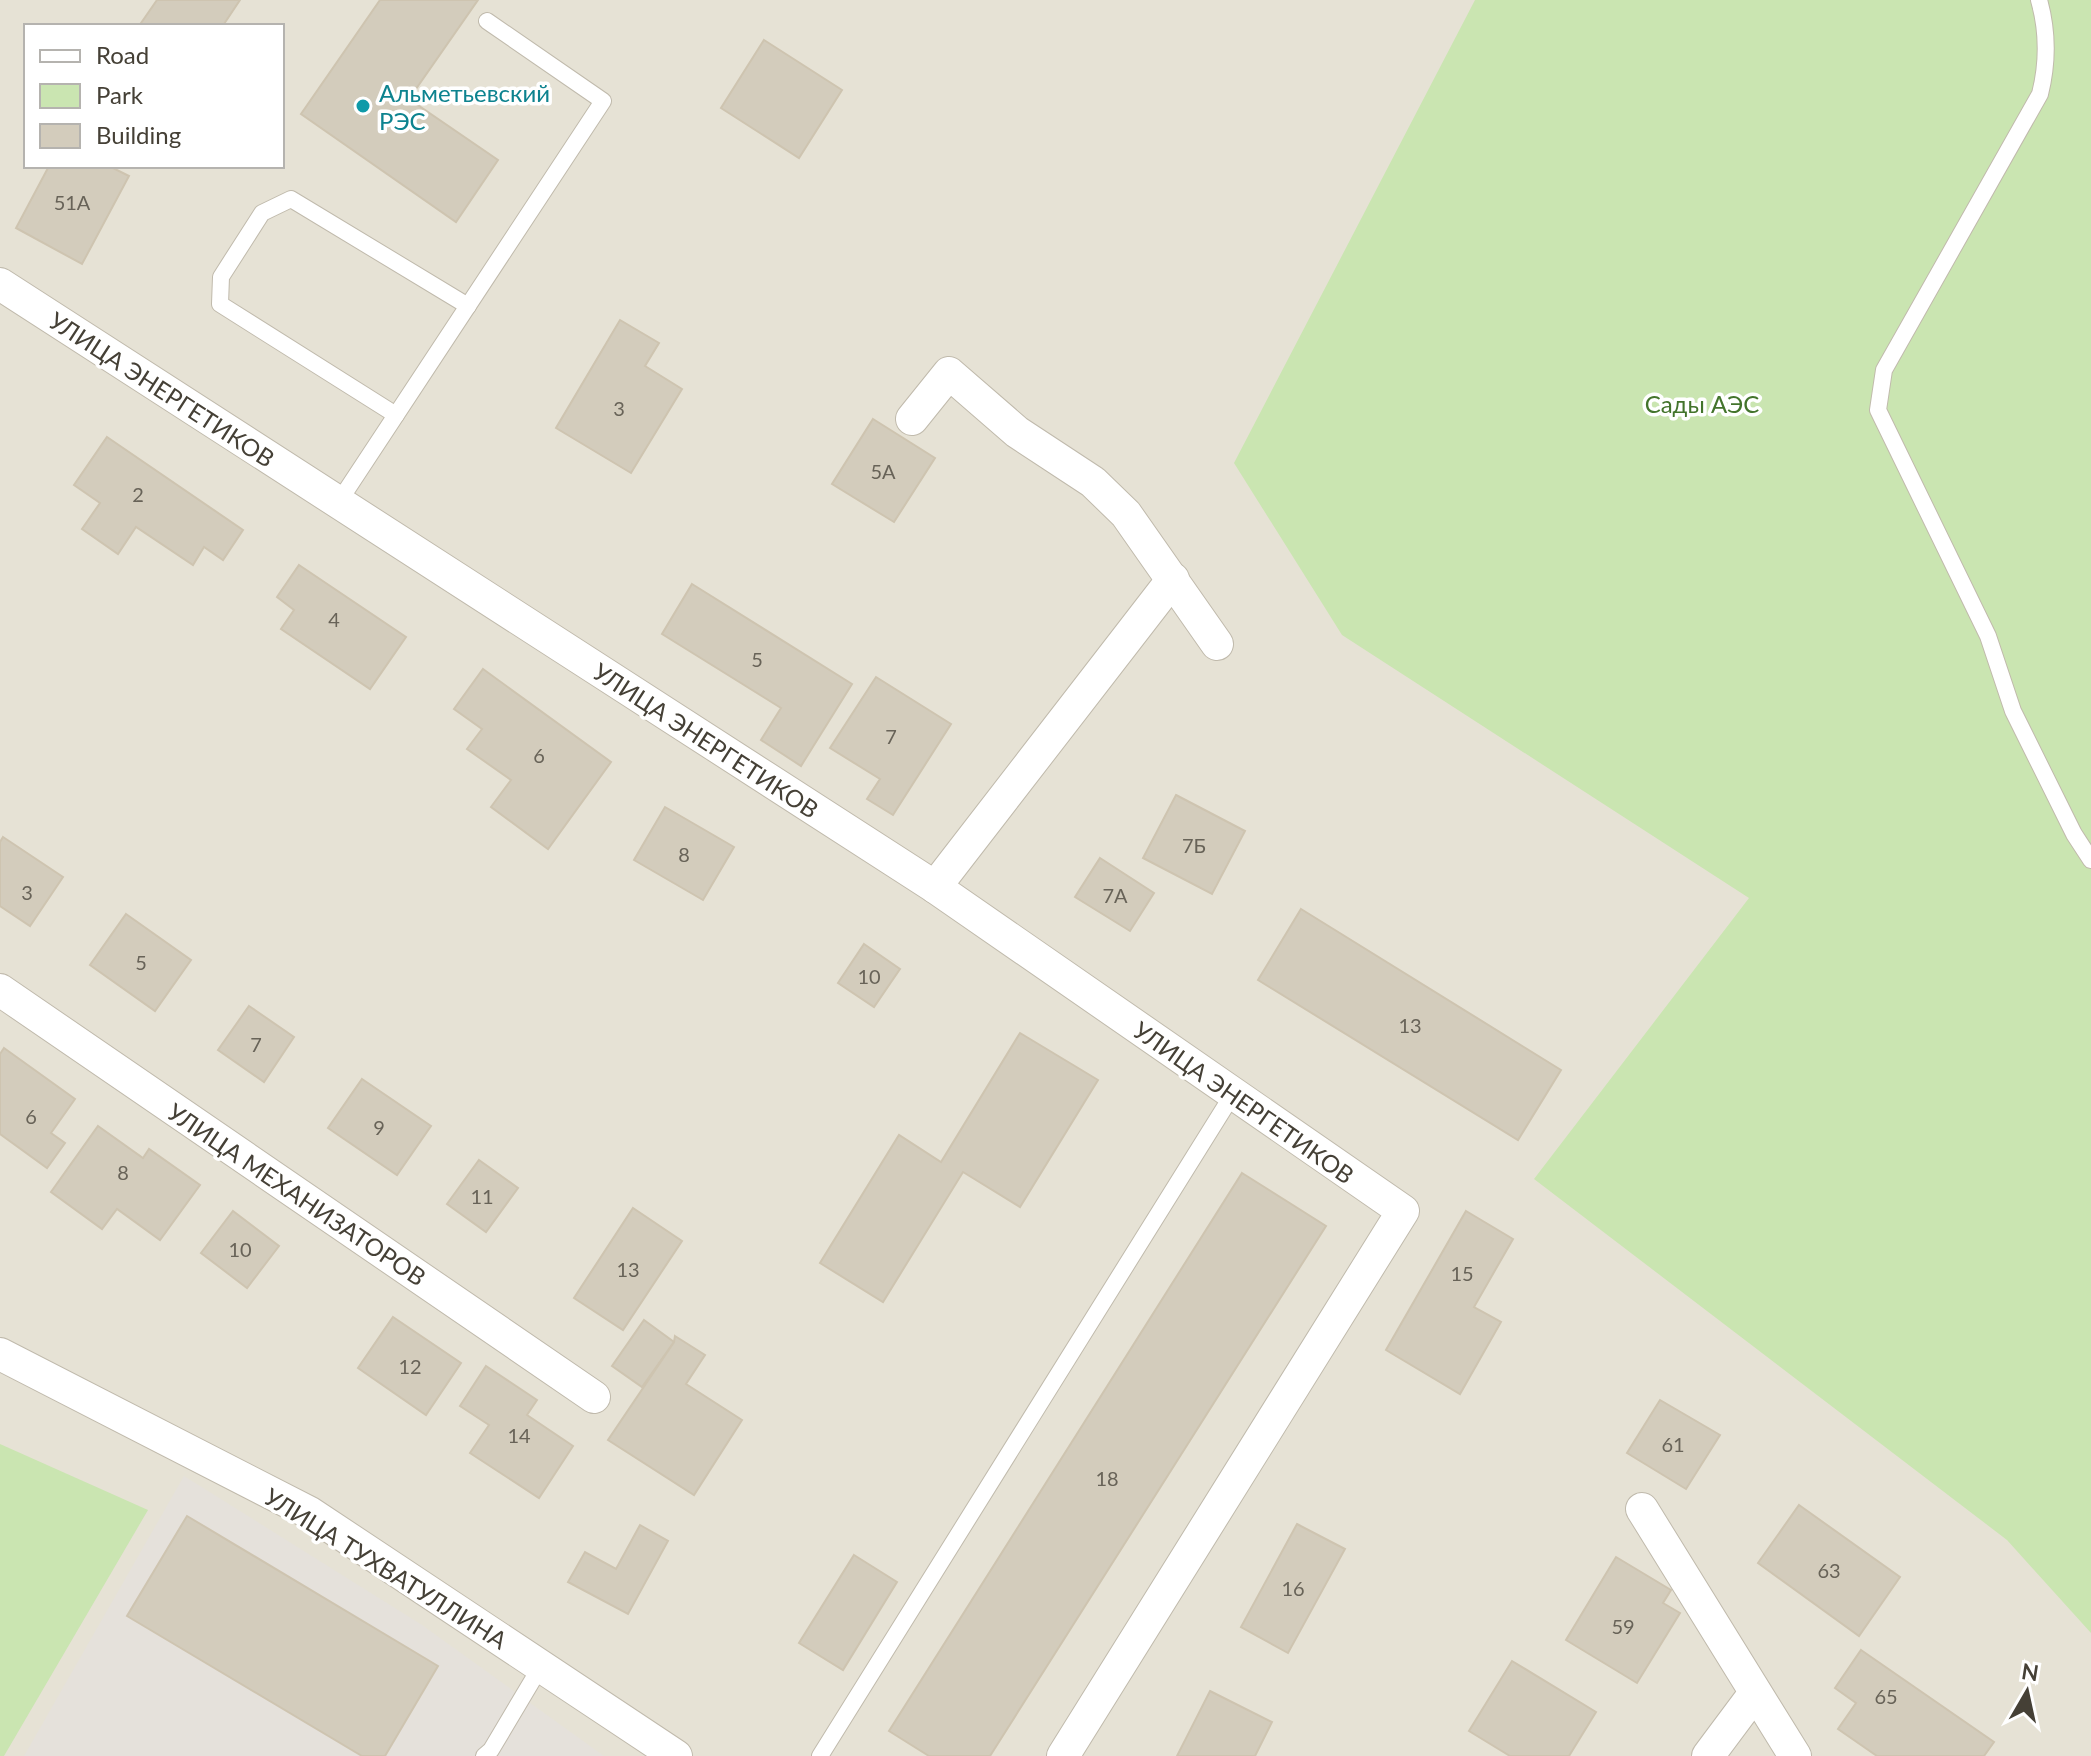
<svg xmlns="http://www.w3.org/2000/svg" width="2091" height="1756" font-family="Lato,sans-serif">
<rect width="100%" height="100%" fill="#f2efe6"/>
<path fill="#e6e2d5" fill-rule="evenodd" d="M0,0H2091V1756H0ZM26,26H282V166H26Z"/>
<path fill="#e5e1db" d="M184,1476L422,1625L604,1756H24Z"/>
<g fill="#cae5b1">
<path d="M1475,0H2091V1633L2007,1540L1534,1179L1749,898L1342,635L1234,463Z"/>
<path d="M0,1444L148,1510L4,1756H0Z"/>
</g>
<g fill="#d3ccbc" stroke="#cec4b0" stroke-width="2">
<path d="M157,0H240L224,24L228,26H139Z"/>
<path d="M380,0H478L409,99L498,160L456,222L301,114Z"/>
<path d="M764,40L842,90L799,158L721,108Z"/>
<path d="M49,166H109L129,176L82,264L16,228Z"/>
<path d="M620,320L659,343L645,366L682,389L631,473L556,428Z"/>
<path d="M873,419L935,458L894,522L832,484Z"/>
<path d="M107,437L243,530L223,560L204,547L193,565L136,527L118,554L82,529L100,503L74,485Z"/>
<path d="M299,565L406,637L370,689L281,629L294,610L277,597Z"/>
<path d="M692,584L852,684L801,766L761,740L781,708L662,634Z"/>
<path d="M483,669L611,762L548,849L491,807L511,780L467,749L482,729L454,709Z"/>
<path d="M876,677L951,724L893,815L867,799L880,779L830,748Z"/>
<path d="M1176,795L1245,831L1212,894L1143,858Z"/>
<path d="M665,807L734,847L703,900L634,860Z"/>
<path d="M3,837L63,877L30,926L0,906V842Z"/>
<path d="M1100,858L1154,893L1130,931L1075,897Z"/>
<path d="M1301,909L1561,1070L1518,1140L1258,980Z"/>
<path d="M126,914L191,960L155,1011L90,965Z"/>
<path d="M864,944L900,969L874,1007L838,983Z"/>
<path d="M249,1006L294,1037L264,1082L218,1050Z"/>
<path d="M1020,1033L1098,1080L1020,1207L963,1172L883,1302L820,1263L899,1135L941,1162Z"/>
<path d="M4,1048L75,1099L51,1133L65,1143L47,1168L0,1134V1054Z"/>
<path d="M362,1079L431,1126L397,1175L328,1128Z"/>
<path d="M98,1126L143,1158L149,1149L200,1185L160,1240L117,1209L102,1229L51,1192Z"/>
<path d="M479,1160L518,1188L486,1232L447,1204Z"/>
<path d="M1242,1173L1326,1226L990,1756H929L889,1731Z"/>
<path d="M633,1208L682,1241L623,1330L574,1298Z"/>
<path d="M233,1211L279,1246L247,1288L201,1253Z"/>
<path d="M1466,1211L1513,1239L1474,1307L1501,1322L1460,1394L1386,1350Z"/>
<path d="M393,1317L461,1363L426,1415L358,1368Z"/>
<path d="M644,1320L674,1342L642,1387L612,1366Z"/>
<path d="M675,1336L705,1355L686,1384L742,1420L694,1495L608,1440L674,1342Z"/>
<path d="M486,1366L537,1400L527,1415L573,1446L539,1498L470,1453L489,1425L460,1406Z"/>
<path d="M1660,1400L1720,1435L1686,1489L1627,1453Z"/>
<path d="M1799,1505L1900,1577L1859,1636L1758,1563Z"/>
<path d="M187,1516L438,1666L385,1756H362L127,1616Z"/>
<path d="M1297,1524L1345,1549L1288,1653L1241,1627Z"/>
<path d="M640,1525L668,1541L628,1614L568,1582L585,1552L616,1569Z"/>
<path d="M854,1555L897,1582L843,1670L799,1643Z"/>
<path d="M1616,1557L1671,1590L1663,1603L1680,1613L1637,1683L1566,1640Z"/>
<path d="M1861,1650L1994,1742L1984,1756H1877L1838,1729L1856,1703L1835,1688Z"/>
<path d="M1512,1661L1596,1712L1569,1756H1510L1469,1731Z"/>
<path d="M1210,1691L1272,1722L1255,1756H1177Z"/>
</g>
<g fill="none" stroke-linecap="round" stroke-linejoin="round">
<defs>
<g id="service">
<path d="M2039,0C2048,32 2048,62 2040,94L1884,370L1878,410L1988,636L2013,711L2074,834L2091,860"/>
<path d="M396,415L220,304L221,277L262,213L291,199L468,306"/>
<path d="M338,503L603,101L487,21"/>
<path d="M484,1756L491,1750L541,1666"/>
<path d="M820,1756L1233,1094"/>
</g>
<g id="minor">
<path d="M0,284L935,887L1403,1211L1063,1756"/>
<path d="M912,419L949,373L1017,432L1093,482L1126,514L1217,644"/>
<path d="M935,887L1173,579"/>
<path d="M0,990L594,1397"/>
<path d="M0,1354L310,1513L676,1756"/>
<path d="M1642,1509L1795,1756"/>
<path d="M1708,1756L1755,1693"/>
</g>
</defs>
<use href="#service" stroke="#c0baac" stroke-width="18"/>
<use href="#minor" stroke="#c0baac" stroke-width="34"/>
<use href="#service" stroke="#fff" stroke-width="16"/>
<use href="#minor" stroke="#fff" stroke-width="32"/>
</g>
<circle fill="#0f9aa8" stroke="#fff" stroke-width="3" cx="363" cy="106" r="8"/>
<g text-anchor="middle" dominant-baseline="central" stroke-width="7" stroke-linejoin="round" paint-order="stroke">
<g font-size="20" fill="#686358">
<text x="72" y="202">51А</text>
<text x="619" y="408">3</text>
<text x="883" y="471">5А</text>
<text x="138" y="494">2</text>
<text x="334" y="619">4</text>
<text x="757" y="659">5</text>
<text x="891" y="736">7</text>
<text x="539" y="755">6</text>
<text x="1194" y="845">7Б</text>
<text x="684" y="854">8</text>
<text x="27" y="892">3</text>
<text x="1115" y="895">7А</text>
<text x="141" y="962">5</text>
<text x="869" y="976">10</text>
<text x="1410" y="1025">13</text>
<text x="256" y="1044">7</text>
<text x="31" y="1116">6</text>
<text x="379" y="1127">9</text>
<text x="123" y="1172">8</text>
<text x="482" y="1196">11</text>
<text x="240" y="1249">10</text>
<text x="628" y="1269">13</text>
<text x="1462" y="1273">15</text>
<text x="410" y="1366">12</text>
<text x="519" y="1435">14</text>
<text x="1673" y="1444">61</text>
<text x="1107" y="1478">18</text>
<text x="1829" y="1570">63</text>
<text x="1293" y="1588">16</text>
<text x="1623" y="1626">59</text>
<text x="1886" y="1696">65</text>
</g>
<g font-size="24" fill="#0d838f" stroke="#fff" text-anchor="start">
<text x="379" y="92">Альметьевский<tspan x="379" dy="28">РЭС</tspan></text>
</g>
<g font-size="24" fill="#454036" stroke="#fff">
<text transform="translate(162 389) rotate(33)">УЛИЦА ЭНЕРГЕТИКОВ</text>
<text transform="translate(706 740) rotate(33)">УЛИЦА ЭНЕРГЕТИКОВ</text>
<text transform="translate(1244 1102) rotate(35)">УЛИЦА ЭНЕРГЕТИКОВ</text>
<text transform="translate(297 1194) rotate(34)">УЛИЦА МЕХАНИЗАТОРОВ</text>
<text transform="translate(386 1568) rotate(32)">УЛИЦА ТУХВАТУЛЛИНА</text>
</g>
<g font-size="24" fill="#43742c" stroke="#fff">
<text x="1702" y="403">Сады АЭС</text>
</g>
</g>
<rect x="24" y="24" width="260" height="144" fill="#ffffff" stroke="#b5b3af" stroke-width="2"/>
<rect x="40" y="50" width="40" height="12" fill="#ffffff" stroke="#b5b3af" stroke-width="2"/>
<text x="96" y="64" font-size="24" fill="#454036">Road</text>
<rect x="40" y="84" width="40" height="24" fill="#cae5b1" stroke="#b5b3af" stroke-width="2"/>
<text x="96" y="104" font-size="24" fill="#454036">Park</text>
<rect x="40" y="124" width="40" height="24" fill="#d3ccbc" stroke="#b5b3af" stroke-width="2"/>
<text x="96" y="144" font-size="24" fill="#454036">Building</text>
<g transform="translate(2027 1692) rotate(9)" stroke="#ffffff" stroke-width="6" paint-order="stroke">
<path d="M0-6L14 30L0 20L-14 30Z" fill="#454036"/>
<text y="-12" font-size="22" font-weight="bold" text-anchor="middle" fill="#454036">N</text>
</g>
</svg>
